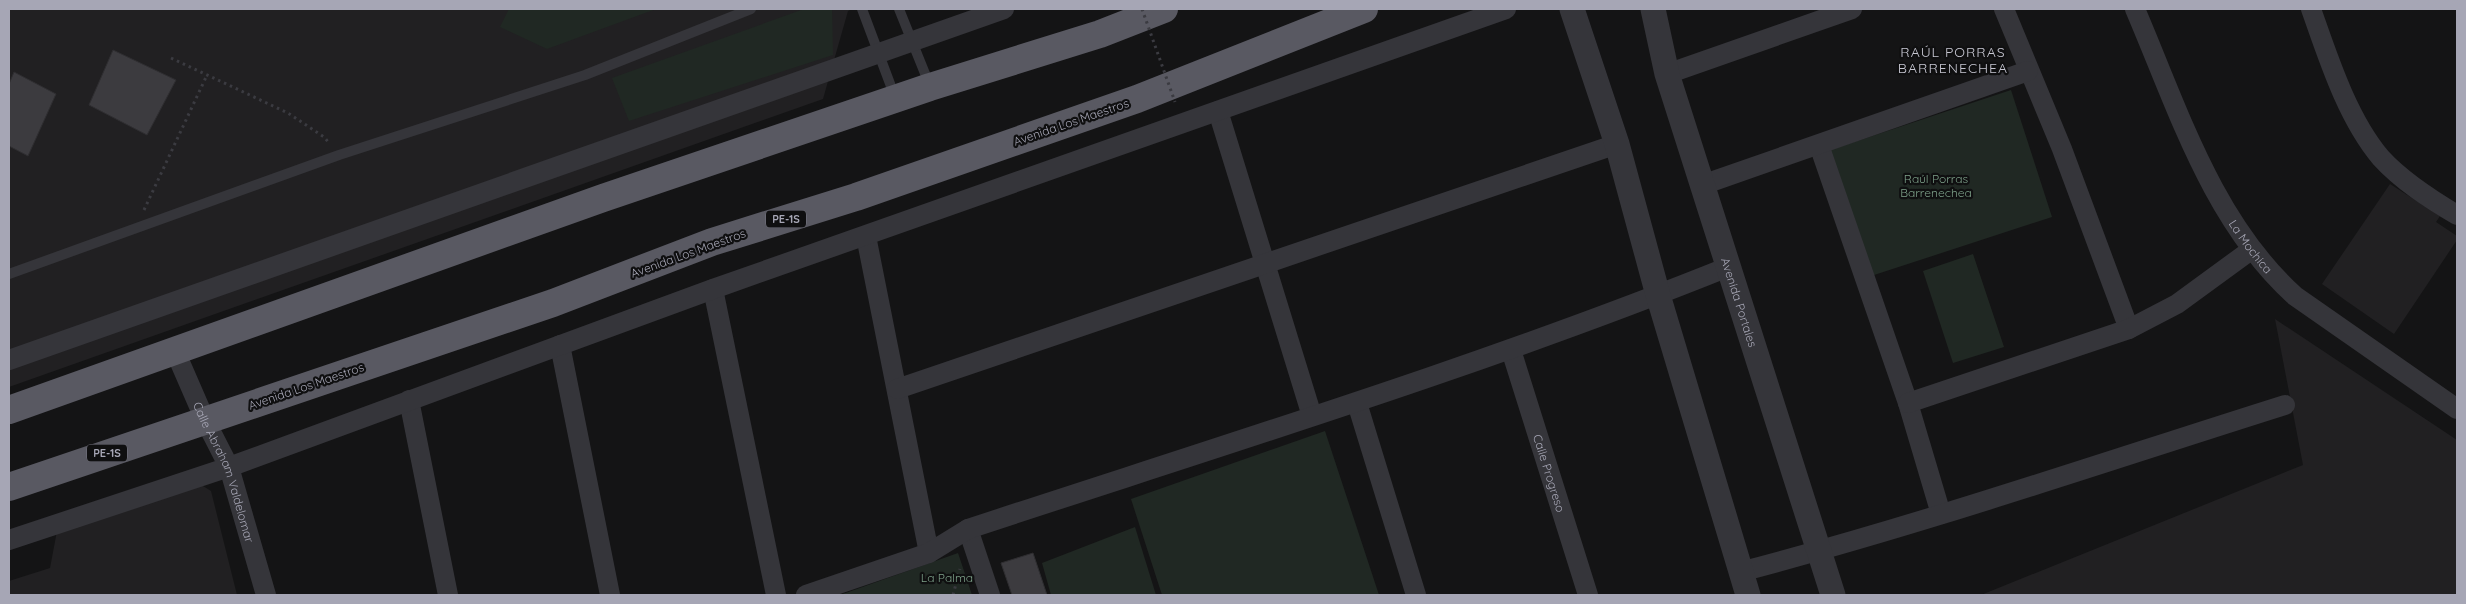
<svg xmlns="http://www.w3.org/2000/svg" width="2466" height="604" font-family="Quicksand,sans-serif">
<rect width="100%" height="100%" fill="#141415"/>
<g fill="#212022">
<path d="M9,9H852L848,11L823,99L9,387Z"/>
<path d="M2390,184L2440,216L2436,222L2457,236V240L2394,334L2322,284Z"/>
<path d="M2275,319L2457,440V595H1981L2303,465Z"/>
<path d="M195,481L211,491L237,595H9V581L50,568L57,531Z"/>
</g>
<g fill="#202823">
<path d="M509,9H656L547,49L500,27Z"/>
<path d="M804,9H832L833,55L629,121L612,78Z"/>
<path d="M2011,90L2052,217L1871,276L1830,150Z"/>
<path d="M1973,254L2004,347L1953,363L1923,271Z"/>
<path d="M1325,431L1379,595H1162L1131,499Z"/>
<path d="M1135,527L1156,595H1051L1042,563Z"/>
<path d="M958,553L972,595H840Z"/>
</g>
<g fill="#3c3b3f" stroke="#2f2e31">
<path d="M113,50L176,80L147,135L89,105Z"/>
<path d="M14,72L56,94L28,156L9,146V84Z"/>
<path d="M1033,553L1047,595H1012L1001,563Z"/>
</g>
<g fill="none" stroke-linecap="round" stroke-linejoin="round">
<g stroke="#3b3b41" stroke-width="3" stroke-dasharray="2.5 4" stroke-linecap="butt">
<path d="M171,58L288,113L324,137L330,144"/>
<path d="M144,210L207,75"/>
<path d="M953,595L960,569"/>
</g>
<g stroke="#35353a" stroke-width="10">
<path d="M862,9L895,97"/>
<path d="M899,9L930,86"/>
<path d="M9,274L339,155L585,75L751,9"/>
</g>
<g stroke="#35353a" stroke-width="20">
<path d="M2004,9L2062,149L2129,329"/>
<path id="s1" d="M2135,9C2178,109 2212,221 2295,296L2457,409"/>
<path d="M2311,9C2328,57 2347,118 2381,158C2402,181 2430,199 2457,215"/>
<path d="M1667,74L1852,9"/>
<path d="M1218,111L1312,416"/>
<path d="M1819,145L1908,403L1941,514"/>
<path d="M1702,185L2028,71"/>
<path d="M866,236L929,553"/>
<path d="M713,289L776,595"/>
<path d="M560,345L610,595"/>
<path id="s2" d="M1511,350L1588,595"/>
<path id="s3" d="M175,351L205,420L229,467L266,595"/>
<path d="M9,360L1004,9"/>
<path d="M897,389L1617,144"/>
<path d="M409,400L448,595"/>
<path d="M1357,403L1416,595"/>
<path d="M1908,403L2129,329L2177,304L2251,250"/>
<path d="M968,529L990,595"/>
<path d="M9,540L229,467L713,289L1506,9"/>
<path d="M1740,572C1924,524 2104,462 2285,405"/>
<path d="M806,595L929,553L968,529C1223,445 1479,367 1728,267"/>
</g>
<g stroke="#35353a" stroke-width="25">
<path d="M1572,9L1617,144L1658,295L1748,595"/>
<path id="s4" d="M1653,9L1667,74L1833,595"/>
</g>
<g stroke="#595962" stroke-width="28">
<path d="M9,410L603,198L930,87L1100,34L1164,9"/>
<path d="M9,487L553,303L712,242L856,197L1137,99L1364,9"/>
</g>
<path stroke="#3b3b41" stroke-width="3" stroke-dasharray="2.5 4" stroke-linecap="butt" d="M1142,9L1175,102"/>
</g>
<g text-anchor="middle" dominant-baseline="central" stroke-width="4.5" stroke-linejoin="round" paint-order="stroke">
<g fill="#0f0f10" stroke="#797984" stroke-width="1">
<rect x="766" y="210.5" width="40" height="17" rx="4"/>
<rect x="87" y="444.5" width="40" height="17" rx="4"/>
</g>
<g font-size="11" font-weight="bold" fill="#a6a6b5">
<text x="786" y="219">PE-1S</text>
<text x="107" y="453">PE-1S</text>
</g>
<g font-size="12" fill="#a6a6b5" stroke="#0f0f10">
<text transform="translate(1071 122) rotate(-19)">Avenida Los Maestros</text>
<text stroke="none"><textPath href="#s1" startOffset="265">La Mochica</textPath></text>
<text transform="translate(688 253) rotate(-20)">Avenida Los Maestros</text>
<text stroke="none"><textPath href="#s4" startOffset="306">Avenida Portales</textPath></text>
<text transform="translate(306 386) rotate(-19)">Avenida Los Maestros</text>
<text stroke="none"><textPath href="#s3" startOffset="131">Calle Abraham Valdelomar</textPath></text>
<text stroke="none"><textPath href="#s2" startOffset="129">Calle Progreso</textPath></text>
</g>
<g font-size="12" fill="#7da089" stroke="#0f0f10">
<text x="1936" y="178">Raúl Porras<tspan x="1936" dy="14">Barrenechea</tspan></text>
<text x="947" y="577">La Palma</text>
</g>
<g font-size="14" letter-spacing="1" fill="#c7c7d2" stroke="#0f0f10">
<text x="1953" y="52">RAÚL PORRAS<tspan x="1953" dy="16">BARRENECHEA</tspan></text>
</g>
</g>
<rect width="2466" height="604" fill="none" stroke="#a6a6b5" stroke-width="20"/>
</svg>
